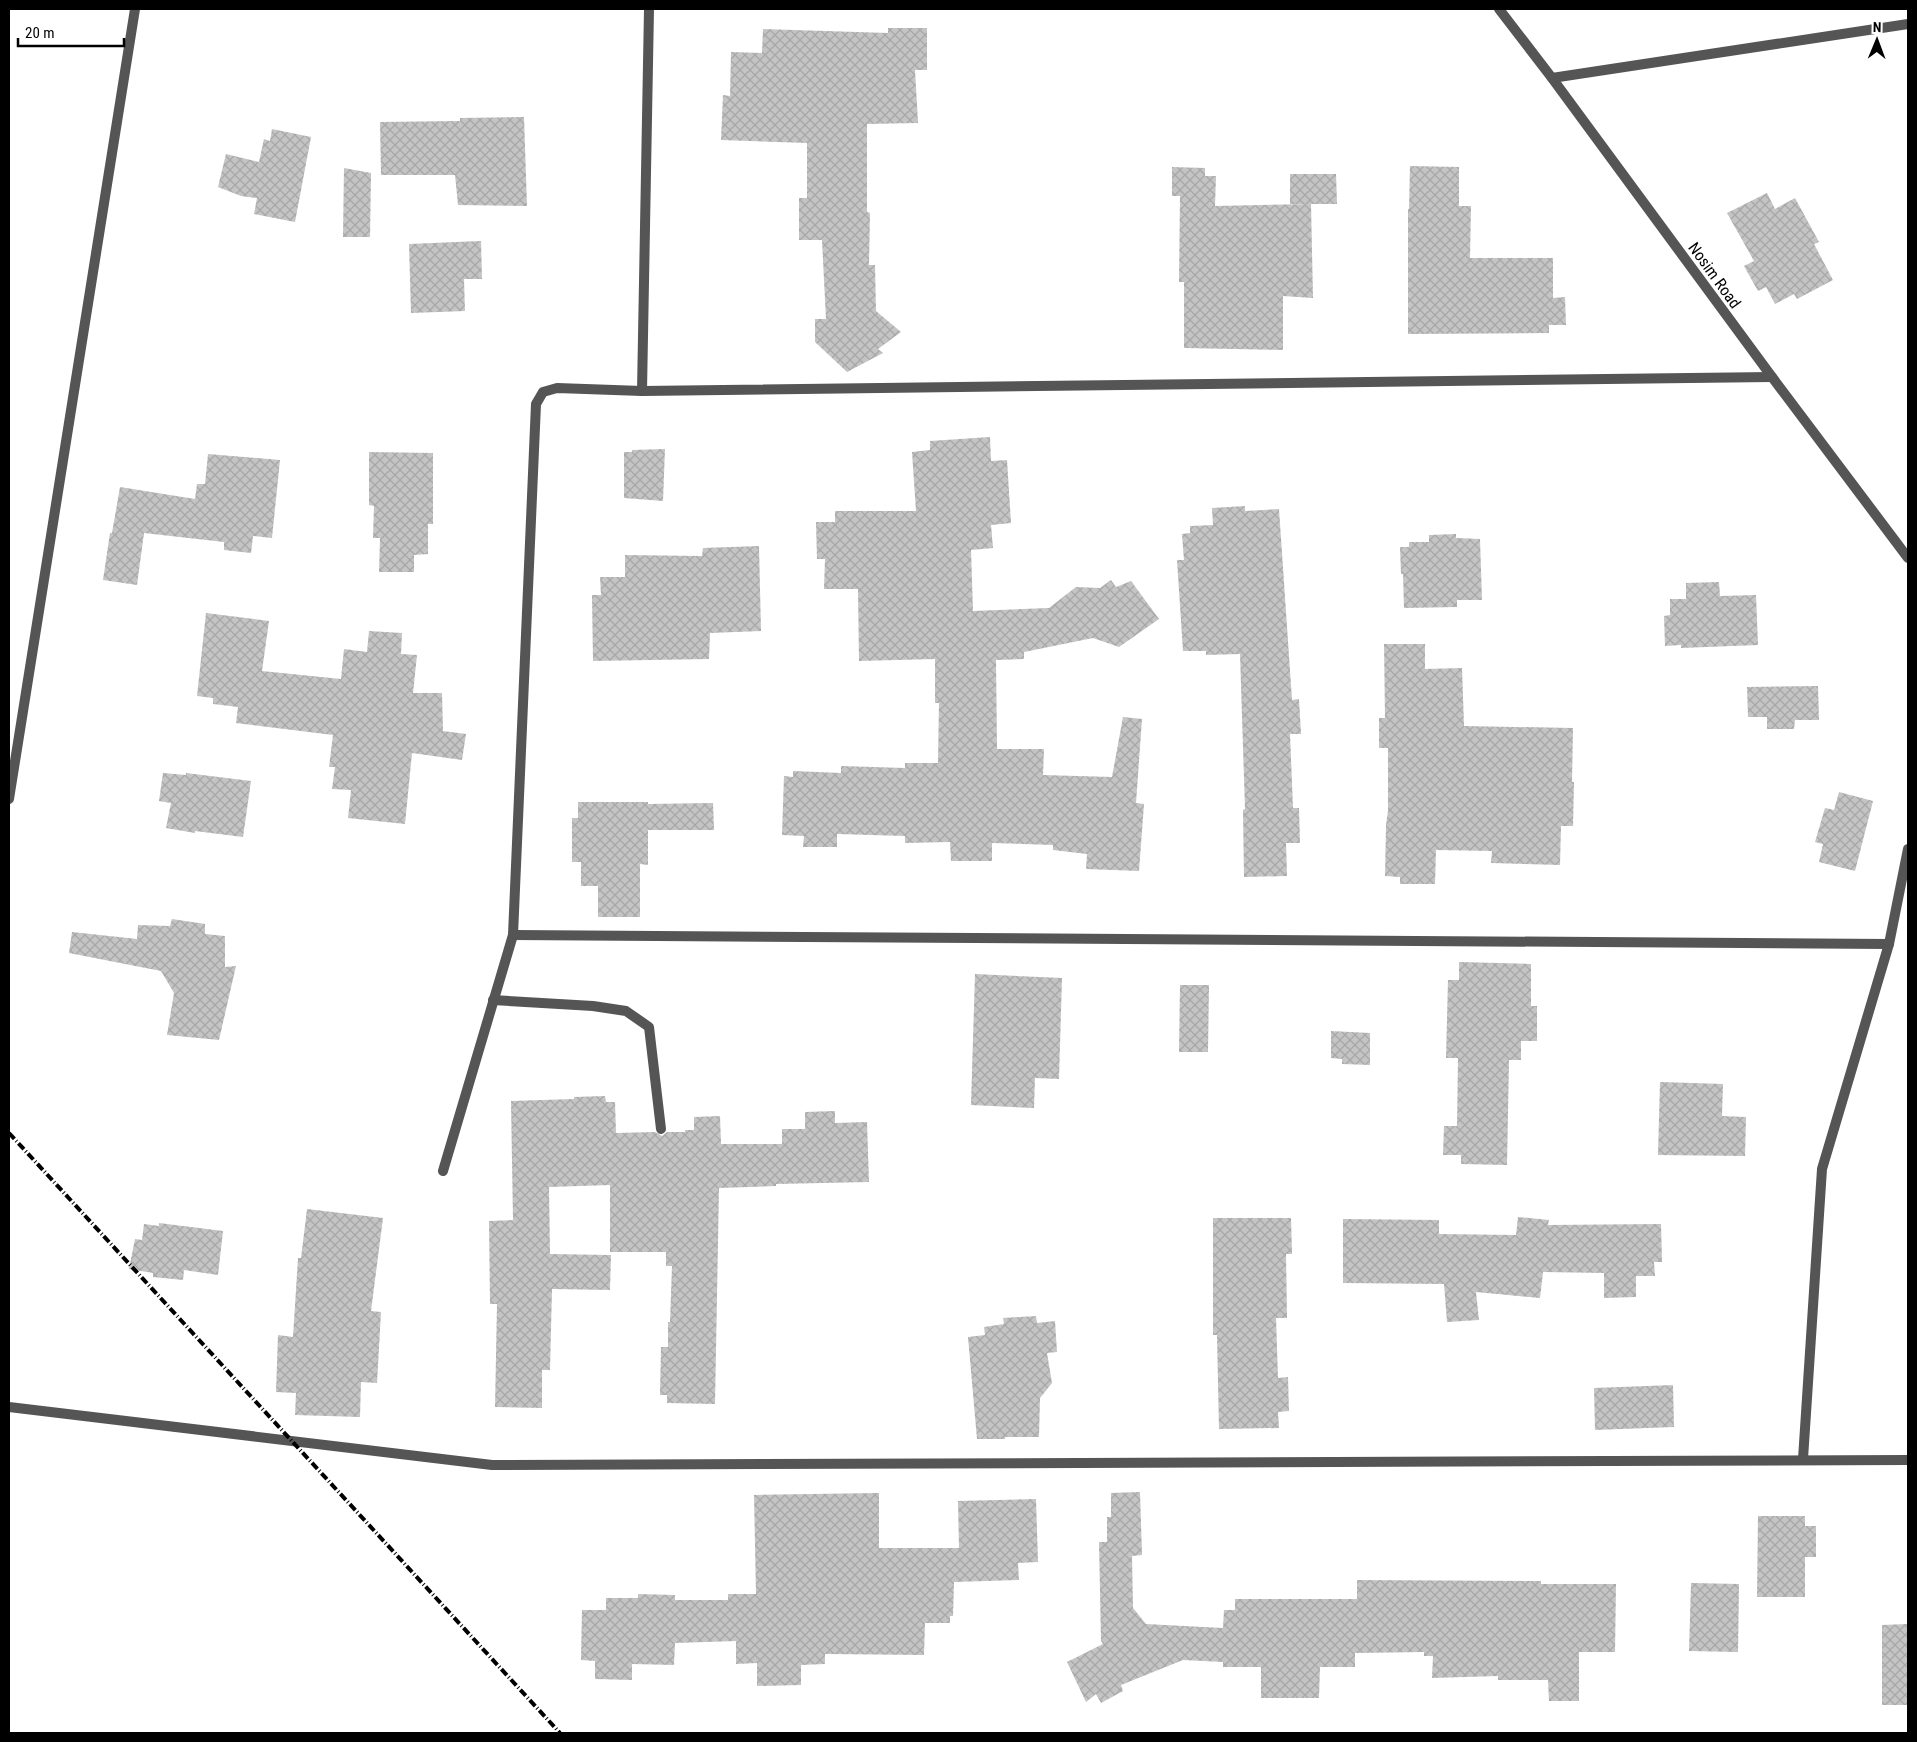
<svg xmlns="http://www.w3.org/2000/svg" width="1917" height="1742" font-family="'Roboto Condensed',sans-serif">
<style>
.building{fill:url(#building-cross-hatch)}
.lines{fill:none;stroke-linecap:round;stroke-linejoin:round}
.minor{stroke:#555;stroke-width:10}
.rail{stroke:#000;stroke-width:4;stroke-dasharray:8 2.5 1 2.5;stroke-linecap:butt}
.labels{text-anchor:middle;stroke-width:4.5;stroke-linejoin:round;paint-order:stroke}
.street-label{font-size:16px;fill:#000;stroke:#fff}
</style>
<defs>
<pattern id="building-cross-hatch" width="8" height="8" patternUnits="userSpaceOnUse" patternTransform="scale(1.25)"><rect width="8" height="8" fill="#c4c4c4"/><path d="M0 0l8 8M0 8l8-8" fill="none" stroke="#a7a7a7"/></pattern>
</defs>
<rect width="100%" height="100%" fill="#fff"/>
<g class="building">
<path d="M 888,28 L 927,28 L 927,70 L 915,70 L 918,123 L 867,124 L 867,212 L 870,213 L 869,265 L 875,265 L 876,311 L 901,332 L 878,349 L 883,353 L 847,372 L 815,342 L 815,319 L 826,319 L 822,240 L 799,240 L 799,198 L 807,198 L 807,143 L 721,140 L 723,95 L 730,96 L 731,52 L 762,53 L 763,29 L 888,33 Z"/>
<path d="M 524,117 L 527,206 L 458,205 L 455,175 L 381,175 L 380,122 L 460,121 L 460,118 Z"/>
<path d="M 272,129 L 311,137 L 295,222 L 254,214 L 257,198 L 241,196 L 218,187 L 226,154 L 259,162 L 264,139 L 270,141 Z"/>
<path d="M 1410,166 L 1459,167 L 1459,206 L 1471,206 L 1470,258 L 1553,258 L 1553,298 L 1565,297 L 1566,325 L 1549,325 L 1549,333 L 1408,334 L 1408,209 L 1409,209 Z"/>
<path d="M 1172,167 L 1205,168 L 1205,176 L 1216,176 L 1215,206 L 1311,204 L 1313,298 L 1283,296 L 1283,350 L 1184,348 L 1184,282 L 1179,282 L 1180,196 L 1172,196 Z"/>
<path d="M 344,168 L 371,173 L 370,237 L 343,237 Z"/>
<path d="M 1290,174 L 1336,174 L 1337,204 L 1290,204 Z"/>
<path d="M 1767,193 L 1775,209 L 1795,198 L 1819,242 L 1814,244 L 1833,280 L 1797,299 L 1794,294 L 1775,304 L 1766,287 L 1758,291 L 1744,266 L 1754,261 L 1727,213 Z"/>
<path d="M 481,241 L 482,279 L 464,279 L 465,311 L 411,313 L 409,244 Z"/>
<path d="M 990,437 L 991,461 L 1007,460 L 1011,523 L 991,525 L 993,548 L 971,550 L 973,611 L 1049,608 L 1076,587 L 1100,588 L 1111,580 L 1116,587 L 1131,581 L 1159,619 L 1119,647 L 1093,638 L 1024,652 L 1024,659 L 996,660 L 997,749 L 1044,749 L 1043,775 L 1112,777 L 1123,717 L 1142,719 L 1136,803 L 1144,804 L 1139,871 L 1086,869 L 1087,854 L 1053,850 L 1053,845 L 992,843 L 992,861 L 951,861 L 950,842 L 905,843 L 905,836 L 837,834 L 837,847 L 803,847 L 804,836 L 782,835 L 784,776 L 793,777 L 793,771 L 841,773 L 841,766 L 905,768 L 905,763 L 938,763 L 939,703 L 935,703 L 935,659 L 859,661 L 858,589 L 824,589 L 825,559 L 817,559 L 816,522 L 835,522 L 835,511 L 916,511 L 912,452 L 930,450 L 930,441 Z"/>
<path d="M 665,449 L 663,501 L 624,498 L 624,452 L 632,452 L 632,450 Z"/>
<path d="M 369,452 L 433,453 L 433,524 L 428,524 L 428,554 L 414,555 L 414,572 L 379,572 L 380,538 L 373,538 L 374,506 L 369,505 Z"/>
<path d="M 208,454 L 280,460 L 272,538 L 253,536 L 251,553 L 224,550 L 224,542 L 144,533 L 137,585 L 103,580 L 110,533 L 112,533 L 120,487 L 195,499 L 197,484 L 205,484 Z"/>
<path d="M 1245,506 L 1245,511 L 1279,509 L 1292,700 L 1299,699 L 1301,734 L 1290,734 L 1293,808 L 1299,808 L 1300,843 L 1286,843 L 1287,876 L 1244,877 L 1243,810 L 1245,809 L 1240,654 L 1206,655 L 1206,651 L 1183,651 L 1177,560 L 1184,560 L 1182,534 L 1190,533 L 1190,526 L 1213,525 L 1212,508 Z"/>
<path d="M 1456,534 L 1456,538 L 1480,539 L 1482,600 L 1457,600 L 1457,607 L 1404,608 L 1403,574 L 1401,574 L 1400,547 L 1409,547 L 1409,542 L 1429,542 L 1429,535 Z"/>
<path d="M 759,546 L 761,631 L 710,633 L 709,659 L 593,661 L 592,595 L 601,595 L 600,577 L 625,577 L 625,555 L 702,556 L 703,548 Z"/>
<path d="M 1719,582 L 1720,596 L 1756,595 L 1758,645 L 1681,648 L 1681,645 L 1665,646 L 1664,616 L 1670,615 L 1670,599 L 1686,599 L 1686,583 Z"/>
<path d="M 206,613 L 269,621 L 262,671 L 341,679 L 344,649 L 367,652 L 369,631 L 402,633 L 401,654 L 417,655 L 413,693 L 442,693 L 443,731 L 466,734 L 462,760 L 412,753 L 405,824 L 348,818 L 351,790 L 332,789 L 335,767 L 329,767 L 333,735 L 236,723 L 238,707 L 213,704 L 213,698 L 197,696 Z"/>
<path d="M 1384,644 L 1425,644 L 1425,669 L 1462,668 L 1464,726 L 1573,728 L 1572,782 L 1574,782 L 1573,826 L 1561,826 L 1560,865 L 1491,863 L 1492,851 L 1436,850 L 1435,884 L 1400,884 L 1400,877 L 1385,876 L 1386,825 L 1388,811 L 1388,748 L 1379,748 L 1379,718 L 1385,718 Z"/>
<path d="M 1818,686 L 1819,720 L 1795,720 L 1794,729 L 1767,729 L 1767,717 L 1748,717 L 1747,687 Z"/>
<path d="M 163,773 L 186,775 L 186,773 L 251,781 L 243,837 L 195,831 L 195,833 L 166,828 L 171,803 L 159,801 Z"/>
<path d="M 1839,792 L 1873,801 L 1855,871 L 1819,862 L 1823,844 L 1815,842 L 1825,808 L 1834,810 Z"/>
<path d="M 578,802 L 648,802 L 648,804 L 713,803 L 714,830 L 648,830 L 648,865 L 640,864 L 640,917 L 598,917 L 598,886 L 581,886 L 581,862 L 572,862 L 572,818 L 578,818 Z"/>
<path d="M 172,919 L 205,924 L 205,934 L 225,936 L 225,967 L 236,966 L 219,1040 L 167,1035 L 174,993 L 161,971 L 69,953 L 72,932 L 137,939 L 138,925 L 170,926 Z"/>
<path d="M 1459,962 L 1531,964 L 1531,1006 L 1537,1006 L 1537,1041 L 1521,1041 L 1521,1060 L 1509,1060 L 1507,1165 L 1461,1164 L 1461,1155 L 1443,1155 L 1444,1126 L 1457,1126 L 1458,1058 L 1446,1058 L 1448,980 L 1459,980 Z"/>
<path d="M 975,974 L 1062,978 L 1059,1079 L 1035,1078 L 1034,1108 L 971,1105 Z"/>
<path d="M 1180,985 L 1209,985 L 1208,1052 L 1179,1052 Z"/>
<path d="M 1331,1031 L 1370,1033 L 1370,1065 L 1342,1064 L 1342,1059 L 1331,1058 Z"/>
<path d="M 1660,1082 L 1723,1084 L 1722,1116 L 1746,1117 L 1745,1156 L 1658,1155 Z"/>
<path d="M 605,1096 L 606,1102 L 615,1102 L 616,1133 L 655,1132 L 662,1136 L 667,1132 L 685,1132 L 685,1130 L 694,1130 L 694,1117 L 720,1116 L 721,1144 L 782,1144 L 782,1129 L 805,1129 L 805,1112 L 835,1111 L 835,1123 L 867,1122 L 869,1182 L 776,1184 L 776,1186 L 719,1188 L 715,1404 L 667,1403 L 667,1395 L 660,1395 L 661,1347 L 668,1347 L 668,1322 L 670,1322 L 672,1266 L 666,1266 L 666,1252 L 610,1252 L 610,1185 L 549,1187 L 550,1254 L 611,1255 L 610,1290 L 552,1289 L 550,1370 L 542,1370 L 542,1408 L 495,1407 L 497,1304 L 490,1304 L 489,1221 L 513,1220 L 511,1101 L 574,1099 L 574,1097 Z"/>
<path d="M 307,1209 L 383,1218 L 371,1311 L 381,1312 L 377,1383 L 361,1382 L 360,1417 L 295,1415 L 296,1393 L 276,1392 L 278,1335 L 293,1337 L 298,1258 L 301,1258 Z"/>
<path d="M 1518,1217 L 1549,1220 L 1548,1225 L 1661,1224 L 1662,1262 L 1654,1262 L 1655,1276 L 1636,1276 L 1636,1297 L 1604,1298 L 1604,1273 L 1543,1272 L 1540,1298 L 1476,1292 L 1479,1320 L 1447,1322 L 1444,1284 L 1343,1283 L 1343,1219 L 1439,1220 L 1439,1234 L 1516,1235 Z"/>
<path d="M 1213,1218 L 1291,1218 L 1292,1254 L 1286,1254 L 1287,1318 L 1276,1318 L 1278,1378 L 1288,1377 L 1289,1411 L 1278,1412 L 1279,1428 L 1219,1429 L 1217,1335 L 1213,1335 Z"/>
<path d="M 159,1223 L 223,1231 L 218,1275 L 184,1270 L 183,1280 L 153,1277 L 153,1273 L 129,1269 L 135,1239 L 142,1240 L 144,1224 L 159,1226 Z"/>
<path d="M 1036,1316 L 1037,1323 L 1055,1321 L 1057,1352 L 1047,1353 L 1052,1383 L 1040,1398 L 1039,1437 L 1005,1437 L 1005,1439 L 977,1439 L 968,1337 L 985,1335 L 984,1327 L 1004,1324 L 1003,1318 Z"/>
<path d="M 1673,1385 L 1674,1427 L 1595,1430 L 1594,1388 Z"/>
<path d="M 1140,1492 L 1142,1555 L 1132,1556 L 1133,1608 L 1146,1624 L 1223,1628 L 1224,1610 L 1235,1610 L 1235,1599 L 1357,1599 L 1357,1580 L 1541,1581 L 1541,1584 L 1616,1584 L 1615,1652 L 1579,1652 L 1579,1701 L 1549,1701 L 1548,1680 L 1498,1680 L 1498,1676 L 1432,1678 L 1433,1656 L 1424,1656 L 1424,1652 L 1355,1653 L 1355,1667 L 1320,1667 L 1319,1698 L 1261,1698 L 1261,1667 L 1223,1667 L 1223,1662 L 1183,1660 L 1121,1685 L 1123,1691 L 1101,1703 L 1096,1694 L 1086,1702 L 1067,1662 L 1103,1644 L 1101,1641 L 1099,1542 L 1107,1542 L 1107,1517 L 1111,1517 L 1111,1493 Z"/>
<path d="M 879,1493 L 879,1548 L 959,1548 L 958,1501 L 1036,1499 L 1038,1562 L 1018,1563 L 1019,1580 L 954,1582 L 953,1616 L 950,1616 L 950,1623 L 925,1623 L 924,1655 L 825,1654 L 825,1664 L 801,1665 L 801,1685 L 757,1686 L 757,1663 L 736,1664 L 736,1641 L 675,1643 L 674,1665 L 632,1664 L 632,1680 L 595,1679 L 595,1661 L 581,1660 L 582,1610 L 606,1610 L 606,1598 L 638,1598 L 638,1594 L 675,1595 L 675,1600 L 728,1600 L 728,1594 L 756,1594 L 754,1495 Z"/>
<path d="M 1758,1516 L 1805,1516 L 1805,1526 L 1816,1526 L 1816,1557 L 1805,1557 L 1805,1597 L 1757,1597 Z"/>
<path d="M 1691,1583 L 1739,1584 L 1738,1652 L 1689,1651 Z"/>
<path d="M 1908,1624 L 1908,1705 L 1882,1705 L 1882,1625 Z"/>
</g>
<g class="lines">
<g class="minor">
<path d="M 1499,9 L 1552,78 L 1772,377 L 1908,558"/>
<path d="M 1552,78 L 1908,24"/>
<path d="M 642,391 L 649,9"/>
<path d="M 9,799 L 135,9"/>
<path d="M 513,935 L 1889,944"/>
<path d="M 493,1000 L 593,1006 L 626,1011 L 649,1027 L 661,1129"/>
<path d="M 443,1171 L 513,935 L 536,404 L 543,392 L 557,388 L 642,391 L 1772,377"/>
<path d="M 9,1407 L 492,1465 L 1908,1460"/>
<path d="M 1803,1459 L 1822,1169 L 1889,944 L 1908,849"/>
</g>
<path class="rail" d="M 9,1133 L 560,1733"/>
</g>
<g class="labels">
<g class="street-label">
<text transform="translate(1715 275) rotate(54)" y="6">Nosim Road</text>
</g>
</g>
<rect width="1917" height="1742" fill="none" stroke="#000000" stroke-width="20"/>
<g transform="translate(1877 40) rotate(1)" stroke="#ffffff" stroke-width="4" paint-order="stroke">
<path d="M0-4L9 19L0 12L-9 19Z" fill="#000000"/>
<text y="-8" font-size="14" font-weight="bold" text-anchor="middle" fill="#000000">N</text>
</g>
<path d="M18 38v8h106v-8" fill="none" stroke="#000000" stroke-width="2.5"/>
<text x="25" y="38" font-size="15" fill="#000000" stroke="#ffffff" stroke-width="4" paint-order="stroke">20 m</text>
</svg>
